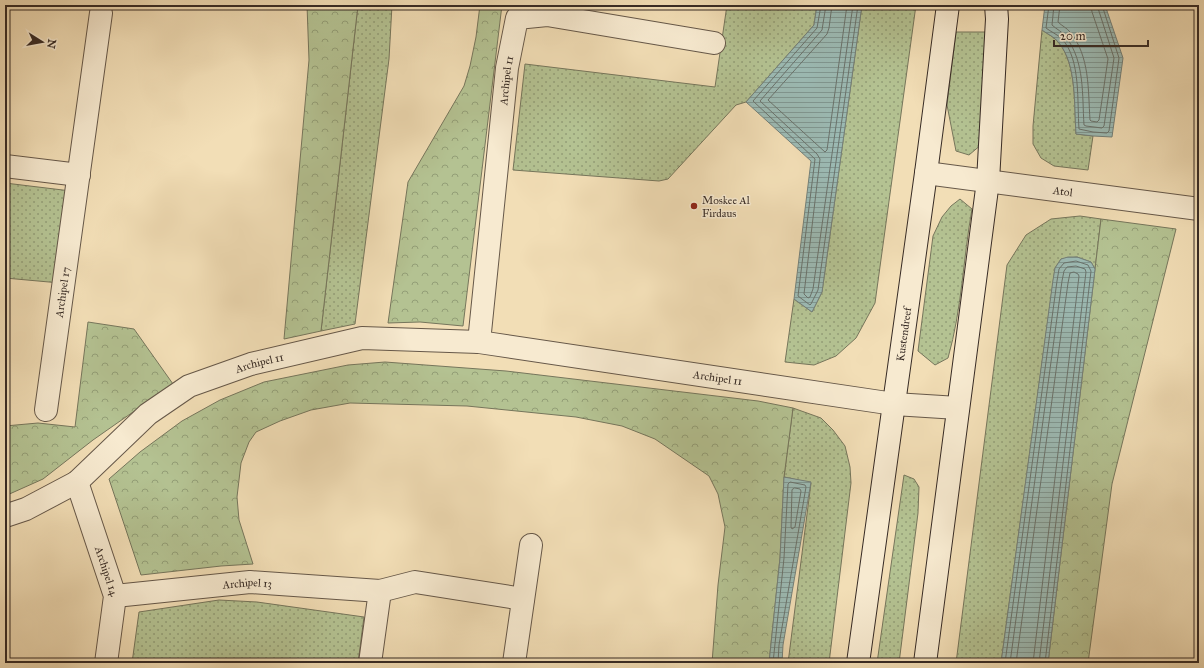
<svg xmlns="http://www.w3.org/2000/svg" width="1204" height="668" font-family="'IM FELL Great Primer',serif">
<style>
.grass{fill:url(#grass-dots);stroke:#76765c}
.forest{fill:url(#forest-crowns);stroke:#76765c}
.water{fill:url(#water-rules);stroke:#74817b}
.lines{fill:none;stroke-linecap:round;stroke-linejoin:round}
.shore{stroke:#6a736d;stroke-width:1}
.minor-casing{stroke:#665849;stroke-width:24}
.tertiary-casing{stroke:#665849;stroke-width:24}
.secondary-casing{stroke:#372b25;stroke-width:24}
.minor{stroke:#f7ead0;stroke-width:22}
.tertiary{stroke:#f7ead0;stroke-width:22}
.secondary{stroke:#f7ead0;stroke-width:22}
.poi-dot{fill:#8f2418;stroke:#f7ead0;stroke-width:1.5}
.labels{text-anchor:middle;stroke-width:3;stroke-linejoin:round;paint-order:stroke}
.street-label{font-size:11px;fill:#372b25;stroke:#f7ead0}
.poi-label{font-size:11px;fill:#372b25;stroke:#f7ead0;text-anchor:start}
</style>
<defs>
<pattern id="grass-dots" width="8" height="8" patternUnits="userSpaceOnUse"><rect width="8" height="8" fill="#b4c292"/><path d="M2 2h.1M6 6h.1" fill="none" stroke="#939e77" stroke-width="1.8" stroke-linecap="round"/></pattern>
<pattern id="forest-crowns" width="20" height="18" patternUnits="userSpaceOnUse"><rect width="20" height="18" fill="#b4c292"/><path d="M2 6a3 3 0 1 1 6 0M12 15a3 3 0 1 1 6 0" fill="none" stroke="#939e77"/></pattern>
<pattern id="water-rules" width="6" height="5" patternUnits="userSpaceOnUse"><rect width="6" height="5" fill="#9cbbb5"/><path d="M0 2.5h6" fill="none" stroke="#809893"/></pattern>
</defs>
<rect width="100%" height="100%" fill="#f2deb6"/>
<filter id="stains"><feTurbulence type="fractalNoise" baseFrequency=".005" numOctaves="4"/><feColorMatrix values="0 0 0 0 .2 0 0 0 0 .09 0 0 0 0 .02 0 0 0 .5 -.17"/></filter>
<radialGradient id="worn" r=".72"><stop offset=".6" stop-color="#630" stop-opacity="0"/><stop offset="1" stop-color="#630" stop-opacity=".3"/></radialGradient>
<g class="grass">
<path d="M 358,5 L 392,5 L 389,59 L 355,324 L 321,331 Z"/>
<path d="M 727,5 L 817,5 L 814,25 L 746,102 L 736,105 L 668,179 L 659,181 L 513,170 L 525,64 L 715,87 Z"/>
<path d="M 862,5 L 916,5 L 875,303 L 856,338 L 836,356 L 814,365 L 785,362 L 794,299 L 812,312 L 822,292 Z"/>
<path d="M 1042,30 C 1047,34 1055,37 1059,43 C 1077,65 1074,106 1076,134 L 1093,136 L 1088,170 L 1054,166 L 1041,158 L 1033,144 L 1033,126 Z"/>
<path d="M 956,32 L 986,32 L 982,144 L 969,155 L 956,151 L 947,105 Z"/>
<path d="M 5,183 L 71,191 L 60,283 L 5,278 Z"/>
<path d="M 960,199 L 972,209 C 963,259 962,309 948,358 L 935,365 L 918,351 L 933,236 L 942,217 L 951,206 Z"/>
<path d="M 1080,216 L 1101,219 L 1095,269 L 1091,262 L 1077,257 L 1061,259 L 1055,268 L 1001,663 L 956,663 L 1007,265 L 1026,235 L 1051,219 Z"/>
<path d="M 793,408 L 821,418 L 833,430 L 845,446 L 850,467 L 851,483 L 829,663 L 788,663 L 811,483 L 784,477 Z"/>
<path d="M 904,475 L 914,479 L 919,487 L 918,513 L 899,663 L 877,663 Z"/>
<path d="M 219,600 L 257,602 L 364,617 L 358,663 L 132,663 L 139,612 Z"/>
</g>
<g class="forest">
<path d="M 307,5 L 358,5 L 321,331 L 284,339 L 309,60 Z"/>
<path d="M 480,5 L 502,5 L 463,326 L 420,322 L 388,323 L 408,182 L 464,86 L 470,66 L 476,37 Z"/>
<path d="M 1101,219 L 1176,229 L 1112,484 L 1088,663 L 1048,663 Z"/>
<path d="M 88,322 L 134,329 L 173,384 L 93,440 L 43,479 L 5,496 L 5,426 L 38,423 L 75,427 Z"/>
<path d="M 385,362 L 506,371 L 758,401 L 793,408 L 784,477 L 780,558 L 769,663 L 712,663 L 718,585 L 725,527 L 718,494 L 709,476 L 655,439 L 622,426 L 576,417 L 467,406 L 350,403 L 311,410 L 280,421 L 256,432 L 249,442 L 241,463 L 237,497 L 239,520 L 253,564 L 221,566 L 141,575 L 109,479 L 140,452 L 182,421 L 220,400 L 264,382 L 348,365 Z"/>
</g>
<g class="water">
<path d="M 817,5 L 862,5 L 822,292 L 812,312 L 794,299 L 811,161 L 746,102 L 814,25 Z"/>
<path d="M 1045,5 L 1105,5 L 1123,58 L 1112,137 L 1093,136 L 1076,134 C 1074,106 1077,65 1059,43 C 1055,37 1047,34 1042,30 Z"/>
<path d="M 1068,257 L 1077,257 L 1091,262 L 1095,269 L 1048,663 L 1001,663 L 1053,280 L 1055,268 L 1061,259 Z"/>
<path d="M 784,477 L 811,482 L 783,645 L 782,663 L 769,663 L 780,558 Z"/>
</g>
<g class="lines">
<g class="shore">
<path d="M 821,5 L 817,28 L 753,101 L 815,159 L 798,296 L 810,305 L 811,304 L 818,290 L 858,5"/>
<path d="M 826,5 L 822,30 L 760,101 L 817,154 L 820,159 L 804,294 L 808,298 L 810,297 L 813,289 L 853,5"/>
<path d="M 832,5 L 829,28 L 827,34 L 768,100 L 825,152 L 827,150 L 847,5"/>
<path d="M 1049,5 L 1046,28 C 1051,32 1057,34 1062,39 C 1081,59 1077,103 1079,129 L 1093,132 L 1107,133 L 1109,131 L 1119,58 L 1102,5"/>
<path d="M 1054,5 L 1052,25 C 1056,29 1063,32 1066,37 C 1085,62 1082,95 1084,125 L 1086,126 L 1102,128 L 1104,126 L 1114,58 L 1097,5"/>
<path d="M 1060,5 L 1058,22 C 1062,26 1067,28 1070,32 C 1090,56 1088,90 1090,120 L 1091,121 L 1097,122 L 1099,120 L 1108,59 L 1092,12 L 1091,5"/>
<path d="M 795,488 L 800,489 L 801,491 L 795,527 L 792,529 L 791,527 L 792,490 Z"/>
<path d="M 773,663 L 784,558 L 788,484 L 790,482 L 805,485 L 806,487 L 779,645 L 778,663"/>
<path d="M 1005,663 L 1057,281 L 1059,269 L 1064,263 L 1076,261 L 1088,265 L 1091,271 L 1045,663"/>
<path d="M 1010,663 L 1062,281 L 1064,271 L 1067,267 L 1076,266 L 1085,269 L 1086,272 L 1039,663"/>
<path d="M 1016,663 L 1068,283 L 1070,273 L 1074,272 L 1078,274 L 1079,276 L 1033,663"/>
</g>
<defs>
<g id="minor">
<path d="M 5,166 L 79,175"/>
<path id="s1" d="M 479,342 L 507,68 L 517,18 L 547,15 L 714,43"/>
<path id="s2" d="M 46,410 L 101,13"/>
<path id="s3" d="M 77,482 L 115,596 L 106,663"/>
<path id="s4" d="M 5,516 L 26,509 L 77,482 L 148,414 L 189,386 L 251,364 L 362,338 L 479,342 L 894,404 L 958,408"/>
<path id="s5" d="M 115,596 L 250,582 L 380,591 L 415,582 L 523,599"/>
<path d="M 370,663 L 380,591"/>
<path d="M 514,663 L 531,545"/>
</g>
<g id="tertiary">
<path id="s6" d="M 926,173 L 1199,209"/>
</g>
<g id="secondary">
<path id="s7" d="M 858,663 L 926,173 L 948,5"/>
<path d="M 925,663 L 988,181 L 997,19 L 996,5"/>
</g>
</defs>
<use href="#minor" class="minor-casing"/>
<use href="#tertiary" class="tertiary-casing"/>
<use href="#secondary" class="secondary-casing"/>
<use href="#minor" class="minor"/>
<use href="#tertiary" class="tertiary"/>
<use href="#secondary" class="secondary"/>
</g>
<circle class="poi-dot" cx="694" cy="206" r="4"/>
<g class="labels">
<g class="street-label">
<text dy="4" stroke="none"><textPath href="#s1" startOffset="263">Archipel 11</textPath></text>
<text dy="4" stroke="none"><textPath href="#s6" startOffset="138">Atol</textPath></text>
<text dy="4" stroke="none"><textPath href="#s2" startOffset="119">Archipel 17</textPath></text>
<text dy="4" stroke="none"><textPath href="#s7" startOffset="332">Kustendreef</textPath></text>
<text dy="4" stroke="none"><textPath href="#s4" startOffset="302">Archipel 11</textPath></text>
<text dy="4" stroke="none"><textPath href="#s4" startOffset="766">Archipel 11</textPath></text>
<text dy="4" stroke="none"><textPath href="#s3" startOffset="94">Archipel 14</textPath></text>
<text dy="4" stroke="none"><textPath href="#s5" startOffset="133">Archipel 13</textPath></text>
</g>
<g class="poi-label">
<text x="702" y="204">Moskee Al<tspan x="702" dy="13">Firdaus</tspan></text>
</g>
</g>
<rect width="1204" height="668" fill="none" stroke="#f2deb6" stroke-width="20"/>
<rect x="6" y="6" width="1192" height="656" fill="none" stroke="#372b25" stroke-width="2"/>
<rect x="10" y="10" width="1184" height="648" fill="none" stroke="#372b25"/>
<g transform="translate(42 42) rotate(101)" stroke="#f7ead0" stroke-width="3" paint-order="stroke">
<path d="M0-3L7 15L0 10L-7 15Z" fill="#372b25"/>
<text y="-6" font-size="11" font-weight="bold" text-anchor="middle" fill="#372b25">N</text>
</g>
<path d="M1054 40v6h94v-6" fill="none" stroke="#372b25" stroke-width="2"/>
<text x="1060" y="40" font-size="12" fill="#372b25" stroke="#f7ead0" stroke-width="3" paint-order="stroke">20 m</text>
<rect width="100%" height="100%" filter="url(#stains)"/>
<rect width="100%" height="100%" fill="url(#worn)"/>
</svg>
